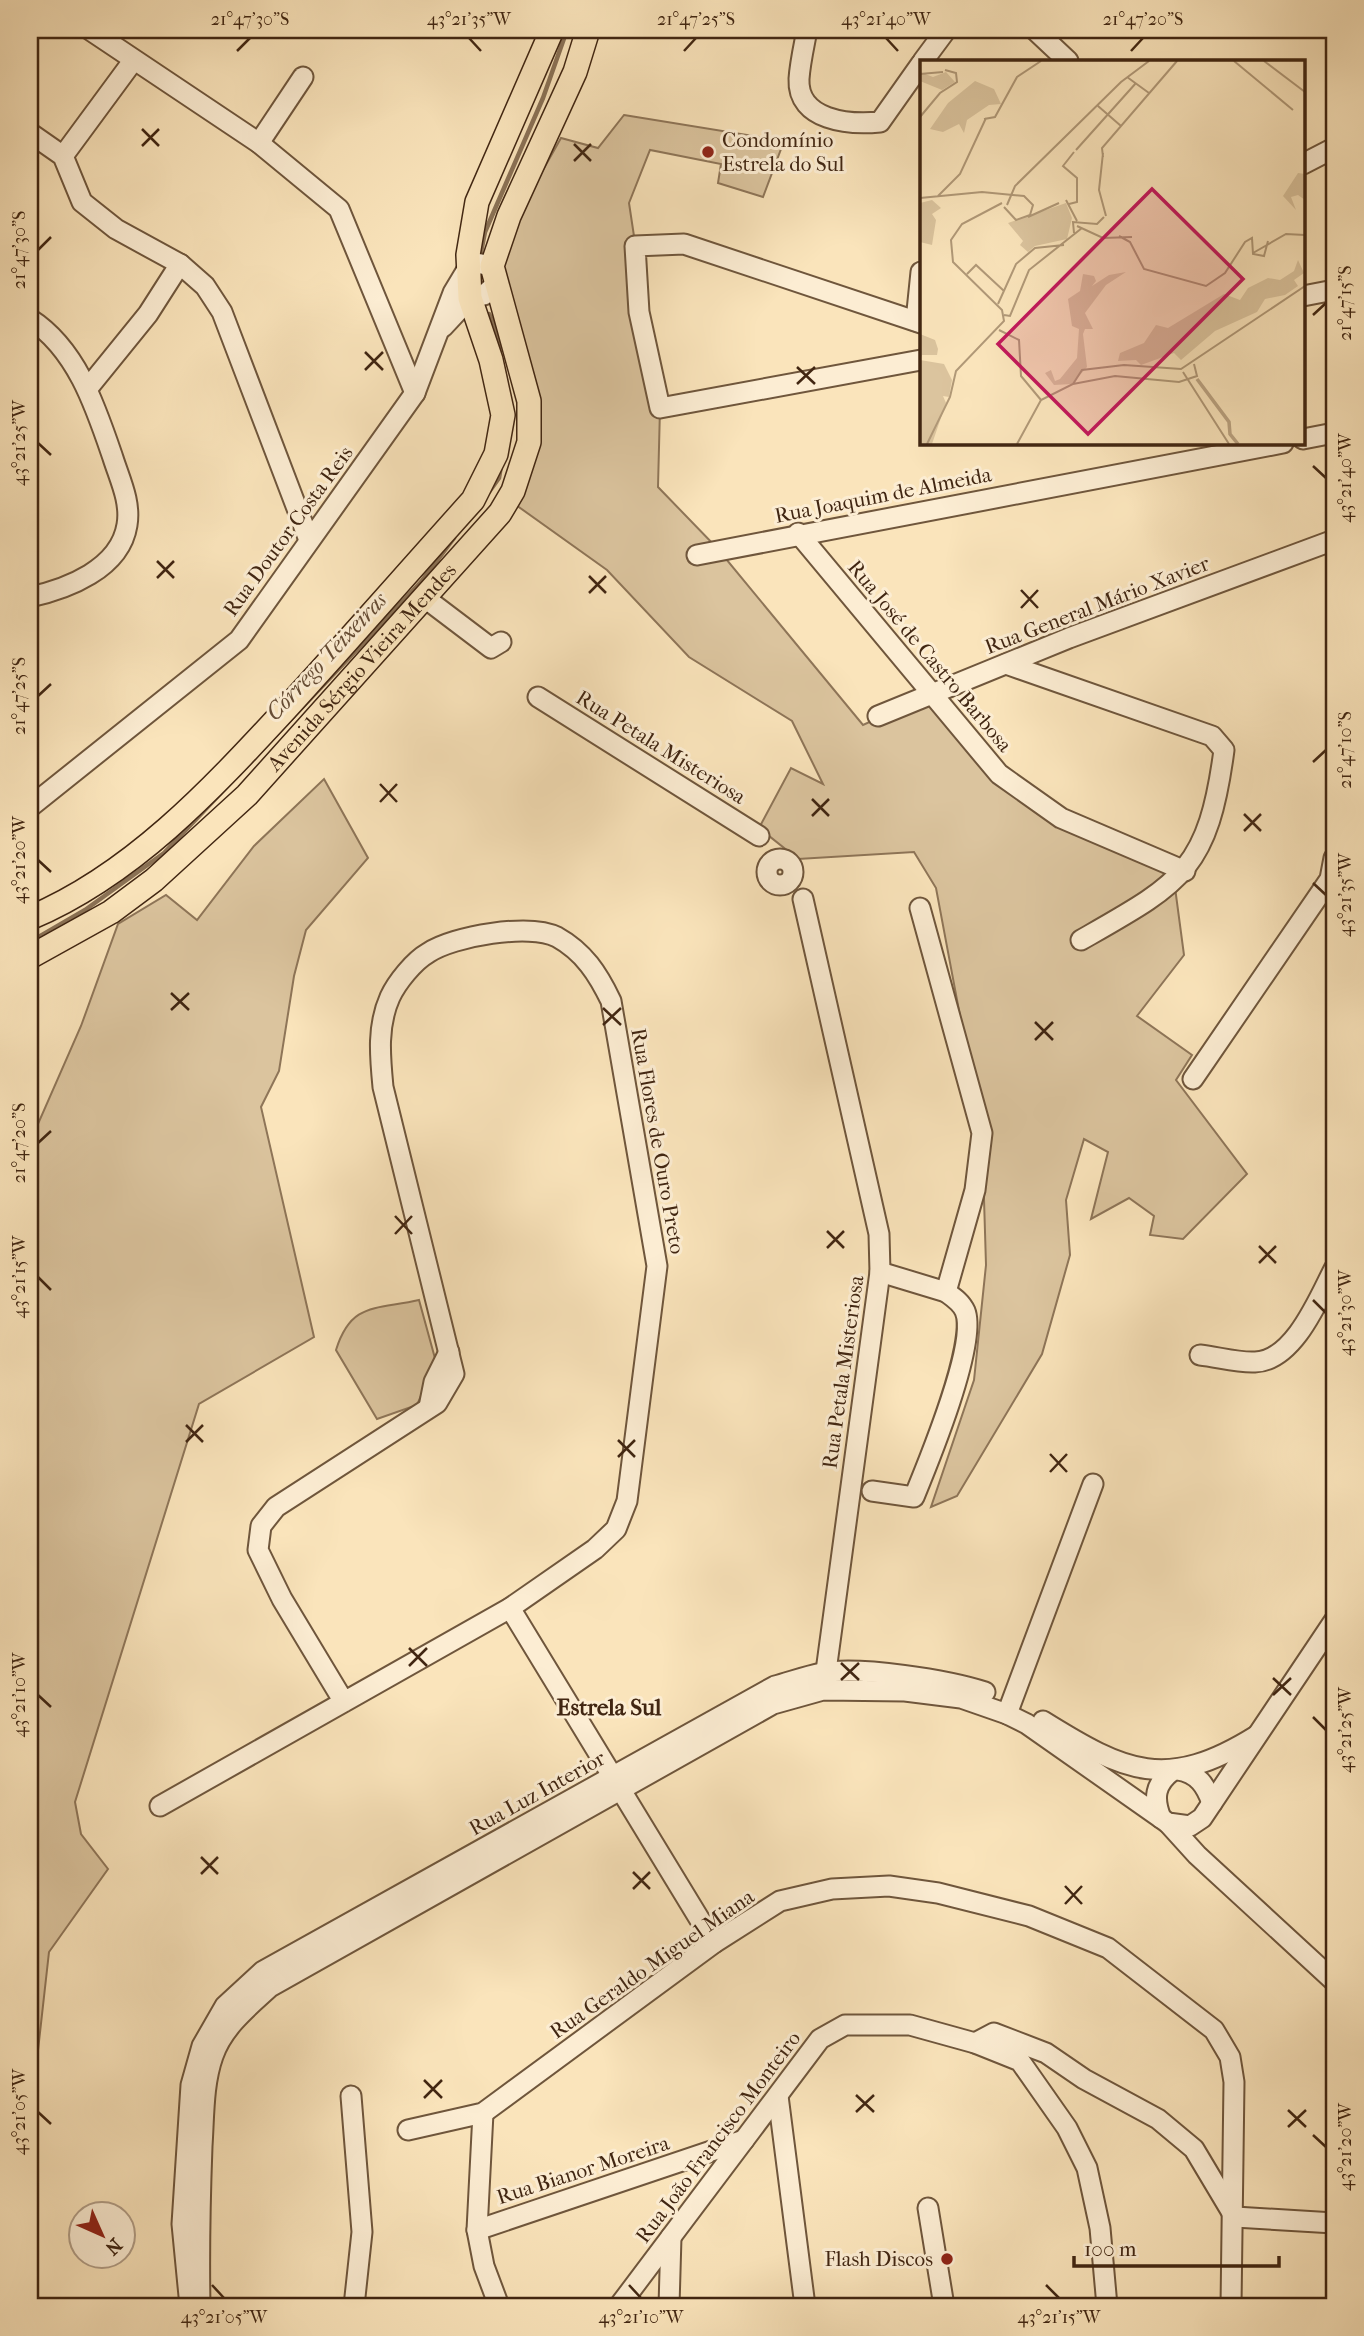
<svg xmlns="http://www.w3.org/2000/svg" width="1364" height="2336" font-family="'IM FELL French Canon',serif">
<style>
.green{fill:#dbc49e;stroke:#8e7558;stroke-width:2}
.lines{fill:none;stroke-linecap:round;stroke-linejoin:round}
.stream{stroke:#8a7155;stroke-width:4.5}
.minor-casing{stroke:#6f563c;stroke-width:23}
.major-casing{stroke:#412612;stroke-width:26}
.minor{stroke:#fcedd3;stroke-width:19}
.major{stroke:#fae4bb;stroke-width:23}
.ticks{fill:none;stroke:#412612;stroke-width:2.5}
.poi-dot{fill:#8f2418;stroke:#fcedd3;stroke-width:2.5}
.labels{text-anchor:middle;stroke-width:6;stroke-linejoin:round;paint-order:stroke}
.poi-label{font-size:21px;fill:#412612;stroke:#fcedd3;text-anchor:start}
.street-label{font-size:21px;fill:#412612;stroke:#fcedd3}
.water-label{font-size:23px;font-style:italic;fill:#664c34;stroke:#fcedd3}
.neighbourhood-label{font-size:23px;font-weight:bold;fill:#412612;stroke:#fcedd3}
.inset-river{fill:none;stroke:#bba382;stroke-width:3.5}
.inset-road{fill:none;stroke:#b09877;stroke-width:2}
.view{fill:#c2185b;fill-opacity:0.15;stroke:#c2185b;stroke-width:3.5}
.inset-edge{fill:none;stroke:#412612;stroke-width:3.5}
.neatline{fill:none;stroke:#412612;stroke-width:2.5}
.ticks-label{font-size:18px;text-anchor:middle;fill:#412612}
</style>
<rect width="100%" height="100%" fill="#fae4bb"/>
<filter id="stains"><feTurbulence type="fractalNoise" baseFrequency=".00286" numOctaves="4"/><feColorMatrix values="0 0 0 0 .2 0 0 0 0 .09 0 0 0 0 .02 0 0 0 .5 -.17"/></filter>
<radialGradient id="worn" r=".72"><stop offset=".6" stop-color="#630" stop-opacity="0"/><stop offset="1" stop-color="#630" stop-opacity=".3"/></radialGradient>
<g class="green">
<path d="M 624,115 L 784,141 L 763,197 L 718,183 L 721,164 L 650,150 L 629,203 L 660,408 L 658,487 L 717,548 L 863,725 L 933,693 L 967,738 L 1061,818 L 1172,865 L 1184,955 L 1137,1016 L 1192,1055 L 1176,1080 L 1247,1174 L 1183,1239 L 1150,1235 L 1154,1216 L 1129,1198 L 1091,1219 L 1108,1152 L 1084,1139 L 1066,1200 L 1070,1255 L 1042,1354 L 957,1496 L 931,1507 L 974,1380 L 986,1265 L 982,1133 L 936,888 L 914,852 L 798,859 L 759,828 L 791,768 L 823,784 L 792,721 L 689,657 L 607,570 L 509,500 L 534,411 L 498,250 L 561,138 L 598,148 Z"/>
<path d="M 324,779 L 368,858 L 306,930 L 294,976 L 279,1071 L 261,1107 L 314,1337 L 199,1404 L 75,1802 L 81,1834 L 108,1869 L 49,1952 L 34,2086 L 30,2087 L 30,1132 L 38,1124 L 81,1026 L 118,924 L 166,895 L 197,920 L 254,846 Z"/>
<path d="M 419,1300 L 436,1362 L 417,1405 L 377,1419 L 336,1350 C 351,1302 375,1310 419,1300 Z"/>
</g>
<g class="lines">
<g class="stream">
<path d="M 481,252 L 485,232 L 543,98 L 567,30"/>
<path d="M 489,314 L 496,328 L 500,353"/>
<path d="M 489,492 L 499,478 L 501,466"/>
<path d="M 30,942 L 85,910 L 164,853 L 421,582 L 454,538"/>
</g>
<defs>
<g id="minor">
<path d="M 90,30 L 259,143 L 339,209 L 415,393"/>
<path d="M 807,30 C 804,46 800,63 799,79 C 797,121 850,125 880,122 L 921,64"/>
<path d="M 1035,30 L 1068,61"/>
<path d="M 923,61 L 946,30"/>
<path d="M 30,133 L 63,156 L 82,202 L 116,229 L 180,264 L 205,286 L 222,312 L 309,540"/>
<path d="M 259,143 L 303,77"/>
<path d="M 63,156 L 133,61"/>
<path d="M 1303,164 L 1334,148"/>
<path d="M 1303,296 L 1334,290"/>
<path d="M 30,319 C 77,349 96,408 113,458 C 120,480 131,502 127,525 C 120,569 67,589 30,597"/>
<path d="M 916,321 L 921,272"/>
<path d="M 921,323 L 684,244 L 635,246 L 639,312 L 660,408 L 921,360"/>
<path d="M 443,327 L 470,298 L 484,295 L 495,285"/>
<path d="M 88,388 L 148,314 L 180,264"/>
<path d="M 1303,439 L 1334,433"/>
<path d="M 798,533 L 999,774 L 1061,818 L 1185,871"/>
<path d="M 697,555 L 1283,443"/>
<path d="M 425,598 L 491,648 L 501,642"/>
<path d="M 1006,664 L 1212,736 L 1224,750 C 1208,871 1181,883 1081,940"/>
<path d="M 538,697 L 759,836"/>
<path d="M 878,716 L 1069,638 L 1334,540"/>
<path d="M 30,807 L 239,640 L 415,393 L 453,293 L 468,268 L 476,263 L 492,266"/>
<circle cx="780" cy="872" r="13"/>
<path d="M 803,899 L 879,1234 L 880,1272 L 824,1686"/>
<path d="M 1193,1079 L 1330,879 L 1334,858"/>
<path d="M 880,1272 L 946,1292 L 975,1190 L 982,1133 L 920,908"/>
<path d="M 1200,1355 C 1218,1357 1238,1363 1255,1362 C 1294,1361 1319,1298 1334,1269"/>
<path d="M 429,1407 L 434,1382 L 449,1352"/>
<path d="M 872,1491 L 914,1497 C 928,1463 978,1342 965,1311 C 961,1302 953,1297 946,1292"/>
<path d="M 510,1608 L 714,1943"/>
<path d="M 1007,1714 L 1093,1484"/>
<path d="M 1043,1721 C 1125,1772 1166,1792 1256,1736"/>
<path d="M 1178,1770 C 1198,1773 1206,1786 1212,1803"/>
<path d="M 160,1806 L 510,1608 L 595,1549 L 616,1529 L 627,1501 L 657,1266 L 611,1001 C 598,974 584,952 557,937 C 530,923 453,936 428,953 C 414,961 397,982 390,997 C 377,1026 380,1056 383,1087 L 454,1374 L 437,1403 L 276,1507 L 261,1526 L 258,1550 L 282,1599 L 344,1702"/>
<path d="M 1161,1818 C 1153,1798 1155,1784 1172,1771"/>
<path d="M 1168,1823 L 1197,1855 L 1334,1981"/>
<path d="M 975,2043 L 994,2033 L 1046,2053 L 1084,2079 L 1158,2119 L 1194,2149 L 1234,2216"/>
<path d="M 351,2096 L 362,2232 L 354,2306"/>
<path d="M 778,2096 L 805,2306"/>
<path d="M 483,2113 L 477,2230 L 484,2266 L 499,2306"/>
<path d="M 408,2130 L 483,2113 L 714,1943 L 780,1901 L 832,1889 L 889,1886 L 938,1893 L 1029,1916 L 1108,1948 L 1214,2030 L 1230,2057 L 1234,2082 L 1231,2306"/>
<path d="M 928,2208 L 944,2306"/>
<path d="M 1235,2217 L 1334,2223"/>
<path d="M 477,2230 L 744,2140"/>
<path d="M 189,2296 L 182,2224 L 191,2085 L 202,2046 L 225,2006 L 263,1971 L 775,1686 C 790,1682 806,1676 822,1673 C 860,1666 948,1680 985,1692"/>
<path d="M 200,2306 C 199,2253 200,2200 202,2146 C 204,2117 203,2084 213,2056 C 223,2027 248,2007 270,1987 L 773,1704 L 823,1690 L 905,1691 L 961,1698 L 1007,1714 L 1027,1724 L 1168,1823 L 1190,1826 L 1202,1818 L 1334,1621"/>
<path d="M 619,2306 L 820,2039 L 845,2025 L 910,2025 L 975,2043 L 1020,2061 L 1067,2128 L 1087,2168 L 1100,2228 L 1107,2306"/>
<path d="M 669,2306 L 671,2237"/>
</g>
<g id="major">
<path d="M 30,918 C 132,875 210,791 284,711 C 348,641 410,570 473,500 L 496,454 L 503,415 L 491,360 L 470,298 L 468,255 L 477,202 L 552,30"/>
<path id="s1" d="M 30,957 L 111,912 L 154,880 L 247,795 L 500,513 L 513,491 L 529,442 L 529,401 L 492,266 L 509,216 L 575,72 L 588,30"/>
</g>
</defs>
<use href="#minor" class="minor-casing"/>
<use href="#major" class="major-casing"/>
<use href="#minor" class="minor"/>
<use href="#major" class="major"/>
</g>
<path class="ticks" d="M 469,38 L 481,51M 886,38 L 898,51M 237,51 L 250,38M 684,51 L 696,38M 1131,51 L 1143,38M 142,129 L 159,146M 574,144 L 591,161M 142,146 L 159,129M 574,161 L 591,144M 38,250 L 51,237M 1313,315 L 1326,303M 365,352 L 383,370M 797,367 L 815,384M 365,370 L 383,352M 797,384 L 815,367M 38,443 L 51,455M 1313,466 L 1326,478M 157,561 L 174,578M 589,576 L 606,593M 157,578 L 174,561M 1021,590 L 1038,608M 589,593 L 606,576M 1021,608 L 1038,590M 38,696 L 51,684M 1313,762 L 1326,750M 380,784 L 397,802M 812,799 L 829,816M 380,802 L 397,784M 1244,814 L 1261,831M 812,816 L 829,799M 1244,831 L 1261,814M 38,860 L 51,872M 1313,883 L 1326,895M 171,993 L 189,1010M 603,1008 L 621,1025M 171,1010 L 189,993M 1035,1022 L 1053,1040M 603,1025 L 621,1008M 1035,1040 L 1053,1022M 38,1143 L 51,1131M 395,1216 L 412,1234M 827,1231 L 844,1248M 395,1234 L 412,1216M 1259,1246 L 1276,1263M 827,1248 L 844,1231M 1259,1263 L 1276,1246M 38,1277 L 51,1290M 1313,1300 L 1326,1313M 186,1425 L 203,1442M 618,1440 L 635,1457M 186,1442 L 203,1425M 1050,1454 L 1067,1472M 618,1457 L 635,1440M 1050,1472 L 1067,1454M 409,1648 L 427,1666M 841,1663 L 859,1680M 409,1666 L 427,1648M 1273,1678 L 1291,1695M 841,1680 L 859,1663M 38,1695 L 51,1707M 1273,1695 L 1291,1678M 1313,1717 L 1326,1730M 201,1857 L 218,1874M 633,1872 L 650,1889M 201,1874 L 218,1857M 1065,1886 L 1082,1904M 633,1889 L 650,1872M 1065,1904 L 1082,1886M 424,2080 L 442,2098M 856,2095 L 874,2112M 424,2098 L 442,2080M 1288,2110 L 1306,2127M 38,2112 L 51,2124M 856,2112 L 874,2095M 1288,2127 L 1306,2110M 1313,2135 L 1326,2147M 212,2285 L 224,2298M 629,2285 L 641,2298M 1046,2285 L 1059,2298"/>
<g class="poi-dot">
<circle cx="708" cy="152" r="7"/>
<circle cx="947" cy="2259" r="7"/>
</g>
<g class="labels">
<g class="poi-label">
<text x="722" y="147">Condomínio<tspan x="722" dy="24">Estrela do Sul</tspan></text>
<text x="933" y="2266" text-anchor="end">Flash Discos</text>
</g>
<g class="street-label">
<text transform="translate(883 495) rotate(-11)" y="7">Rua Joaquim de Almeida</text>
<text transform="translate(288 531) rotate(-54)" y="7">Rua Doutor Costa Reis</text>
<text transform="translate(1097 605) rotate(-21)" y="7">Rua General Mário Xavier</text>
<text transform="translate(930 656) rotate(50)" y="7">Rua José de Castro Barbosa</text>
<text dy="7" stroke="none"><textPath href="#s1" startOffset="444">Avenida Sérgio Vieira Mendes</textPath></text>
<text transform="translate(661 747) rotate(32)" y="7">Rua Petala Misteriosa</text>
<text transform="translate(658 1141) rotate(80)" y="7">Rua Flores de Ouro Preto</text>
<text transform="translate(843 1372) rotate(-82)" y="7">Rua Petala Misteriosa</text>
<text transform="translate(537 1793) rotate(-29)" y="7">Rua Luz Interior</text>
<text transform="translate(652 1964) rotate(-35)" y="7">Rua Geraldo Miguel Miana</text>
<text transform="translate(718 2137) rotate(-53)" y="7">Rua João Francisco Monteiro</text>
<text transform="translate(583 2170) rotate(-18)" y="7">Rua Bianor Moreira</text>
</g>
<g class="water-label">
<text transform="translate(326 656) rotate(-47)" y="8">Córrego Teixeiras</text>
</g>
<g class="neighbourhood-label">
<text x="609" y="1715">Estrela Sul</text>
</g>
</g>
<g transform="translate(920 60)">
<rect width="385" height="385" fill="#fae4bb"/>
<path d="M 0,12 L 13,17 L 26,12 L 35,22 L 22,30 L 0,21 ZM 55,21 L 74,29 L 81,44 L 69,45 L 47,60 L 44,73 L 39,64 L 23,72 L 10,69 L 28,43 ZM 378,113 L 385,114 L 385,140 L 378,135 L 371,137 L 376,150 L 363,136 ZM 12,140 L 21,148 L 12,154 L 16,160 L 12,185 L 0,182 L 0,143 ZM 146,143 L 152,158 L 147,179 L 115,186 L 108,192 L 100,185 L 103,181 L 88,163 ZM 378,200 L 384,213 L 374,220 L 378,226 L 365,235 L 345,239 L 337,252 L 295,271 L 261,300 L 254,293 L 221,305 L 216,300 L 198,301 L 200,293 L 224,283 L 236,265 L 248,268 L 304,234 L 320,240 L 328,228 L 348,218 L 360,220 L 374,211 ZM 206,212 L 186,225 L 165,253 L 173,269 L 165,269 L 163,274 L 167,307 L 152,324 L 134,325 L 125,313 L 131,310 L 135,321 L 140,319 L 157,298 L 159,269 L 152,266 L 148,239 L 160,231 L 163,214 L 174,216 L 176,221 L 172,226 L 189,215 ZM 0,274 L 15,280 L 18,289 L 17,295 L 2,295 L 0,300 L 24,304 L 32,320 L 29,337 L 23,336 L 26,343 L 12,384 L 0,384 Z" fill="#dbc49e"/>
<path class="inset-river" d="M 277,319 L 309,362 L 310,374 L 318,384"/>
<path class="inset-road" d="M 314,1 L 373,50M 344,1 L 385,32M 0,14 L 23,12M 207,17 L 229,33M 178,46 L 201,66M 0,57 L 20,33 L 37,22 L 36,13 L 25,10M 64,59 L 75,57 L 97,17 L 121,1M 156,90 L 216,23M 183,93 L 179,130 L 186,156M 183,97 L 182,88 L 257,1M 18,136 L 40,114 L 66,58M 0,138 L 62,132 L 104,136 L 113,145 L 110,155 L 96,160 L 84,147M 146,140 L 157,161M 149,144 L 157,142 L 157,118 L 143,106 L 154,92M 87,145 L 95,126 L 201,22 L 229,1M 108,157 L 139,143M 157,166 L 183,178 L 212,177M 154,173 L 153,162 L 177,164 L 184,157M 199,176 L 210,182 L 224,209 L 286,226 L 305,213 L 325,182 L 332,178 L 333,194 L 344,196 L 348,181M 333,193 L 366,174 L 385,175M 47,214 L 56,205 L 84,231M 78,244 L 96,204 L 115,188 L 144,185M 84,255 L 90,256 L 109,210 L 162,168M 79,270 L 99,280 L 101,316 L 121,340M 263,312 L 309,384M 153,324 L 195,316 L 259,322 L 277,316 L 274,304M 7,384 L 30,337 L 36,311 L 84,261 L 82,250 L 33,202 L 31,180 L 42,164 L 82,143M 97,384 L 121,340 L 153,324 L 162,310 L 204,305 L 261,309 L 385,226"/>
<path class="view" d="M 232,129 L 323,219 L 168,374 L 78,284 Z"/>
<rect width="385" height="385" class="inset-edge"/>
</g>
<rect width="1364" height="2336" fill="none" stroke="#fae4bb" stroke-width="77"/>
<g transform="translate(102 2235) rotate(135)"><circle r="33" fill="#fcedd3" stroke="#b19d86" stroke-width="2"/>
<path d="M0-5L12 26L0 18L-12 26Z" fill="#8f2418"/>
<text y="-10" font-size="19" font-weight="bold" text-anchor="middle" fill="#412612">N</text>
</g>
<path d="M1074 2256v10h205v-10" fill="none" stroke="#412612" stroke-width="3.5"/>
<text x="1084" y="2256" font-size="21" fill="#412612" stroke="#fcedd3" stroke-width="5" paint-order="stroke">100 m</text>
<rect x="38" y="38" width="1288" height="2260" class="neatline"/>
<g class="ticks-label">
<text x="250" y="25">21°47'30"S</text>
<text x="469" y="25">43°21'35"W</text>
<text x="696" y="25">21°47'25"S</text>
<text x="886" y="25">43°21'40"W</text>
<text x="1143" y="25">21°47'20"S</text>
<text transform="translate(19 250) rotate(-90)" y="6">21°47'30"S</text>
<text transform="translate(1345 303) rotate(-90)" y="6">21°47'15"S</text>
<text transform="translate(19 443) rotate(-90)" y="6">43°21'25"W</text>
<text transform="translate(1345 478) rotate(-90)" y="6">43°21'40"W</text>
<text transform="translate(19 696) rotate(-90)" y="6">21°47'25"S</text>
<text transform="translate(1345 750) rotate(-90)" y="6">21°47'10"S</text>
<text transform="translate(19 860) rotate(-90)" y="6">43°21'20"W</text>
<text transform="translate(1345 895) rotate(-90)" y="6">43°21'35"W</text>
<text transform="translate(19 1143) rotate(-90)" y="6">21°47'20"S</text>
<text transform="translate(19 1277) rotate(-90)" y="6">43°21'15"W</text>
<text transform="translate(1345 1313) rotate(-90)" y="6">43°21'30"W</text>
<text transform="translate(19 1695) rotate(-90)" y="6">43°21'10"W</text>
<text transform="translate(1345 1730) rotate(-90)" y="6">43°21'25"W</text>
<text transform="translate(19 2112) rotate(-90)" y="6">43°21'05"W</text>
<text transform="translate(1345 2147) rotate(-90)" y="6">43°21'20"W</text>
<text x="224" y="2323">43°21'05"W</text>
<text x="641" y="2323">43°21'10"W</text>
<text x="1059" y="2323">43°21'15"W</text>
</g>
<rect width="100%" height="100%" filter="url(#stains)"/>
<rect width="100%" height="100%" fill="url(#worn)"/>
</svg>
